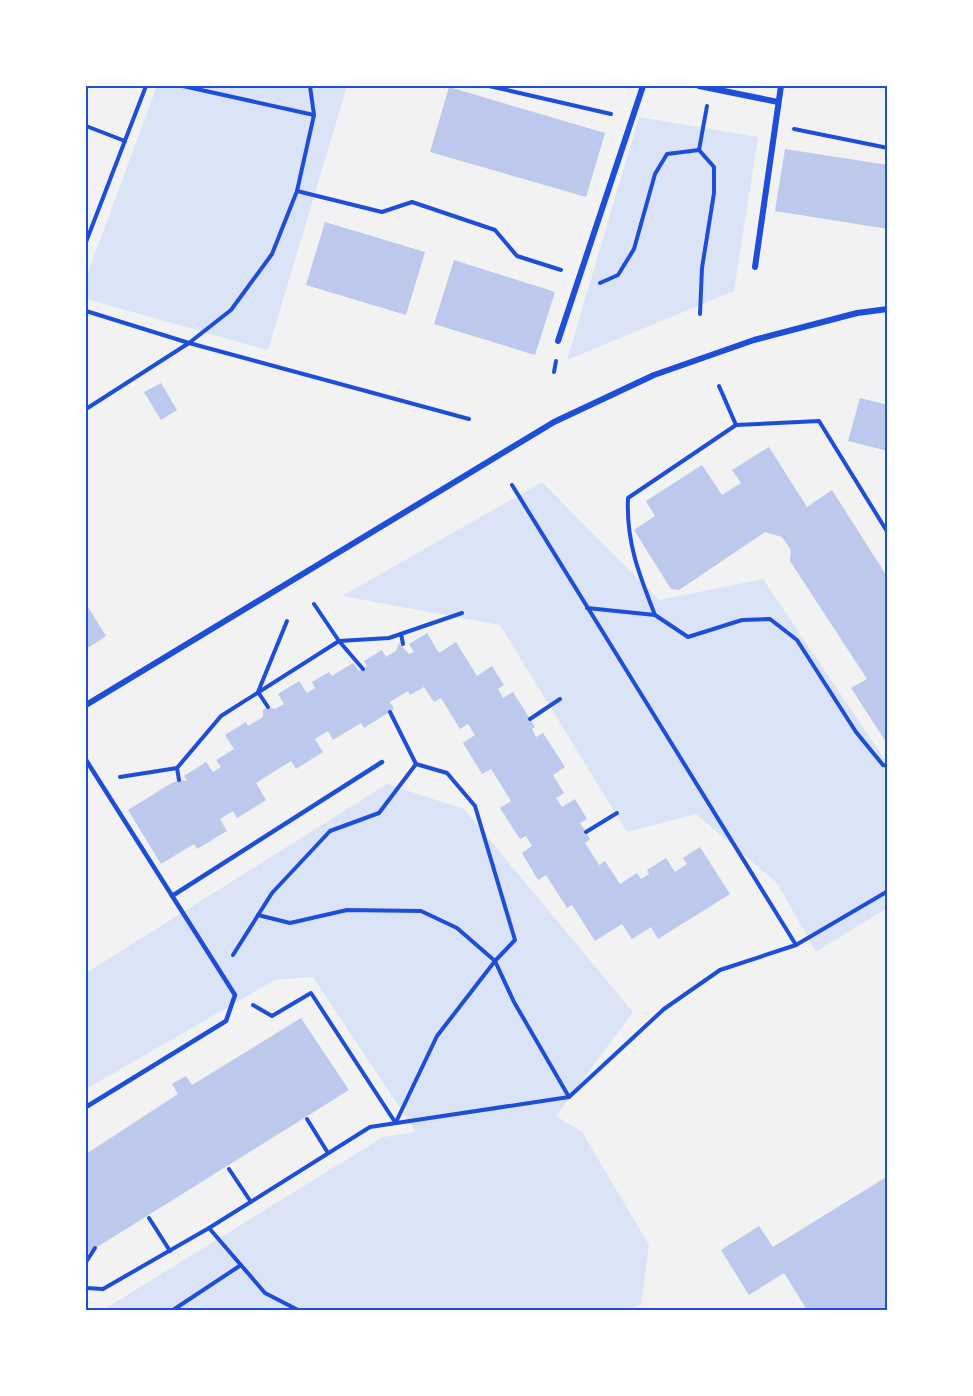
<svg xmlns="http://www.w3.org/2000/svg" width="973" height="1396" font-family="'Exo 2',sans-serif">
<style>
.green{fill:#dbe4f7}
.building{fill:#bdc9ec}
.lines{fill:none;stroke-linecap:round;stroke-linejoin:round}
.path{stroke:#1d4ed8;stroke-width:4}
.service{stroke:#1d4ed8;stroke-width:4.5}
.minor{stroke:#1d4ed8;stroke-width:6}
.neatline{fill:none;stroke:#1d4ed8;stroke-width:2}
</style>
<rect width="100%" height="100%" fill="#f2f2f2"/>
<g class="green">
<path d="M 157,86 L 347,86 L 268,350 L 86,299 L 86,278 Z"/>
<path d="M 639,117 L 758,137 L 734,291 L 567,360 Z"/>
<path d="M 542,482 L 659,600 L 763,579 L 887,763 L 887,908 L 816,952 L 777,883 L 696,814 L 627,832 L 500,625 L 342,596 Z"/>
<path d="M 387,784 L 464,809 L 633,1012 L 556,1116 L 582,1132 L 649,1245 L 641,1305 L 621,1310 L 103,1310 L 383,1137 L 416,1132 L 313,977 L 275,980 L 86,1089 L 86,973 Z"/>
</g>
<g class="building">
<path d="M 449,87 L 605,133 L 586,197 L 430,152 Z"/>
<path d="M 785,149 L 888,165 L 888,229 L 775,211 Z"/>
<path d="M 325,222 L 425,252 L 406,315 L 306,285 Z"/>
<path d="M 454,260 L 555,292 L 535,355 L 434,324 Z"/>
<path d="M 161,383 L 177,410 L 161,420 L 144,392 Z"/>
<path d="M 860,398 L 888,405 L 888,451 L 848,441 Z"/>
<path d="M 769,447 L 807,507 L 832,490 L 888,578 L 888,745 L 851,688 L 867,679 L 790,561 L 791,550 L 782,537 L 765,532 L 679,590 L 671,589 L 634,530 L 655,516 L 646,501 L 702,465 L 722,495 L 741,483 L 732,470 Z"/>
<path d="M 86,604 L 106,636 L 86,649 Z"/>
<path d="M 427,633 L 439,653 L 456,642 L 477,676 L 492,666 L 504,685 L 498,689 L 503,698 L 513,692 L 535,727 L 532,729 L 536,737 L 543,733 L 565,767 L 553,775 L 564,793 L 556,798 L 562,807 L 575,799 L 587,819 L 580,823 L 590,839 L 585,843 L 599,865 L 605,861 L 620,884 L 637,873 L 641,879 L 649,874 L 647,870 L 666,858 L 675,872 L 687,864 L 683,858 L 700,847 L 730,894 L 658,939 L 651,927 L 632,939 L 622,924 L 595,941 L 572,905 L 567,908 L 546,875 L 538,880 L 522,853 L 532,846 L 526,836 L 520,839 L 500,808 L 511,801 L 491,769 L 482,774 L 463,743 L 475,735 L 468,724 L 460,729 L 441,698 L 434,702 L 424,687 L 410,695 L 408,691 L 390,702 L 394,709 L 364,728 L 361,723 L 333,740 L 328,731 L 315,739 L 323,752 L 296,769 L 291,761 L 256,783 L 266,800 L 237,818 L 233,811 L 220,819 L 227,831 L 197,849 L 194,844 L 161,864 L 128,810 L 170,784 L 179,780 L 187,781 L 184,776 L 206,762 L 213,772 L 221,767 L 216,760 L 234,749 L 225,735 L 246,722 L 248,726 L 263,717 L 263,710 L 268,707 L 275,709 L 284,704 L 278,694 L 299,681 L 307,693 L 315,688 L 312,682 L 329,672 L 332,676 L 353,663 L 359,671 L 367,666 L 364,661 L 382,650 L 386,657 L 396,651 L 399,643 L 409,654 L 414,652 L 409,644 Z"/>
<path d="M 301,1018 L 349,1090 L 86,1254 L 86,1154 L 178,1094 L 172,1084 L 186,1076 L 192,1085 Z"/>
<path d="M 888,1176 L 888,1310 L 807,1310 L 784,1273 L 749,1295 L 721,1250 L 759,1226 L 773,1247 Z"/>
</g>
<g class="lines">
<g class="path">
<path d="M 183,86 L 314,115"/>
<path d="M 489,86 L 611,114"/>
<path d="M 86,126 L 125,141"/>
<path d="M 794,129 L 888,148"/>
<path d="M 699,150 L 707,106"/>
<path d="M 297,191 L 382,212 L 412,202 L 495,230 L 517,256 L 561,270"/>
<path d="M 86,242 L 146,86"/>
<path d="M 600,283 L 618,275 L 634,249 L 655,174 L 667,154 L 699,150 L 714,167 L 714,193 L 702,268 L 700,314"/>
<path d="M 86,311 L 189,343 L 469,419"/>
<path d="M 554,372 L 556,361"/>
<path d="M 719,386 L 736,425 L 819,421 L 888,533"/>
<path d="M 86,409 L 189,343 L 231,310 L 272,254 L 297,191 L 314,115 L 310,86"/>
<path d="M 512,485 L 796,945"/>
<path d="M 314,604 L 339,641 L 363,669"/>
<path d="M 587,608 L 655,615 L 688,637 L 742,620 L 770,619 L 797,640 L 856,732 L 883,765 L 888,766"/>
<path d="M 655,615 C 639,574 626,542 628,498 L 736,425"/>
<path d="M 401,634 L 403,644"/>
<path d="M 268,707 L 258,692 L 287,621"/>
<path d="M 390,712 L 416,764 L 447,773 L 475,806 L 515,940 L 495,961 L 437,1036 L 396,1122"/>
<path d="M 530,719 L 560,699"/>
<path d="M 177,768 L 179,780"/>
<path d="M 120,777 L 177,768 L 221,716 L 339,641 L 389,638 L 462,613"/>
<path d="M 586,832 L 617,813"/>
<path d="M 258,915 L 290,923 L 347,910 L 421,911 L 457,928 L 495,961 L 514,1002 L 569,1097"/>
<path d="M 233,955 L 272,893 L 330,831 L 379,813 L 416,764"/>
<path d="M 253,1005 L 272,1016 L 311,993 L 395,1122"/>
<path d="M 307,1119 L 328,1153"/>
<path d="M 229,1169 L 251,1202"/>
<path d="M 149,1218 L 170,1251"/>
<path d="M 209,1228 L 265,1293 L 298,1310"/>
<path d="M 86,1262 L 95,1248"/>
<path d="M 86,1288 L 103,1289 L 209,1228 L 370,1127 L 569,1097 L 664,1009 L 720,970 L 796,945 L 888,891"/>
<path d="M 173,1310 L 241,1265"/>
</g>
<g class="service">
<path d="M 86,760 L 235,995 L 226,1021 L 86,1107"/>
<path d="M 172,896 L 382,762"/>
</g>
<g class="minor">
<path d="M 699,86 L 778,102"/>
<path d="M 755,267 L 781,86"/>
<path d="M 558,341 L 643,86"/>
<path d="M 86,705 L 554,422 L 654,375 L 754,340 L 857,313 L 888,309"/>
</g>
</g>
<rect width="973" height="1396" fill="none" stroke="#ffffff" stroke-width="174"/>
<rect x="87" y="87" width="799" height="1222" class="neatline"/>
</svg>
